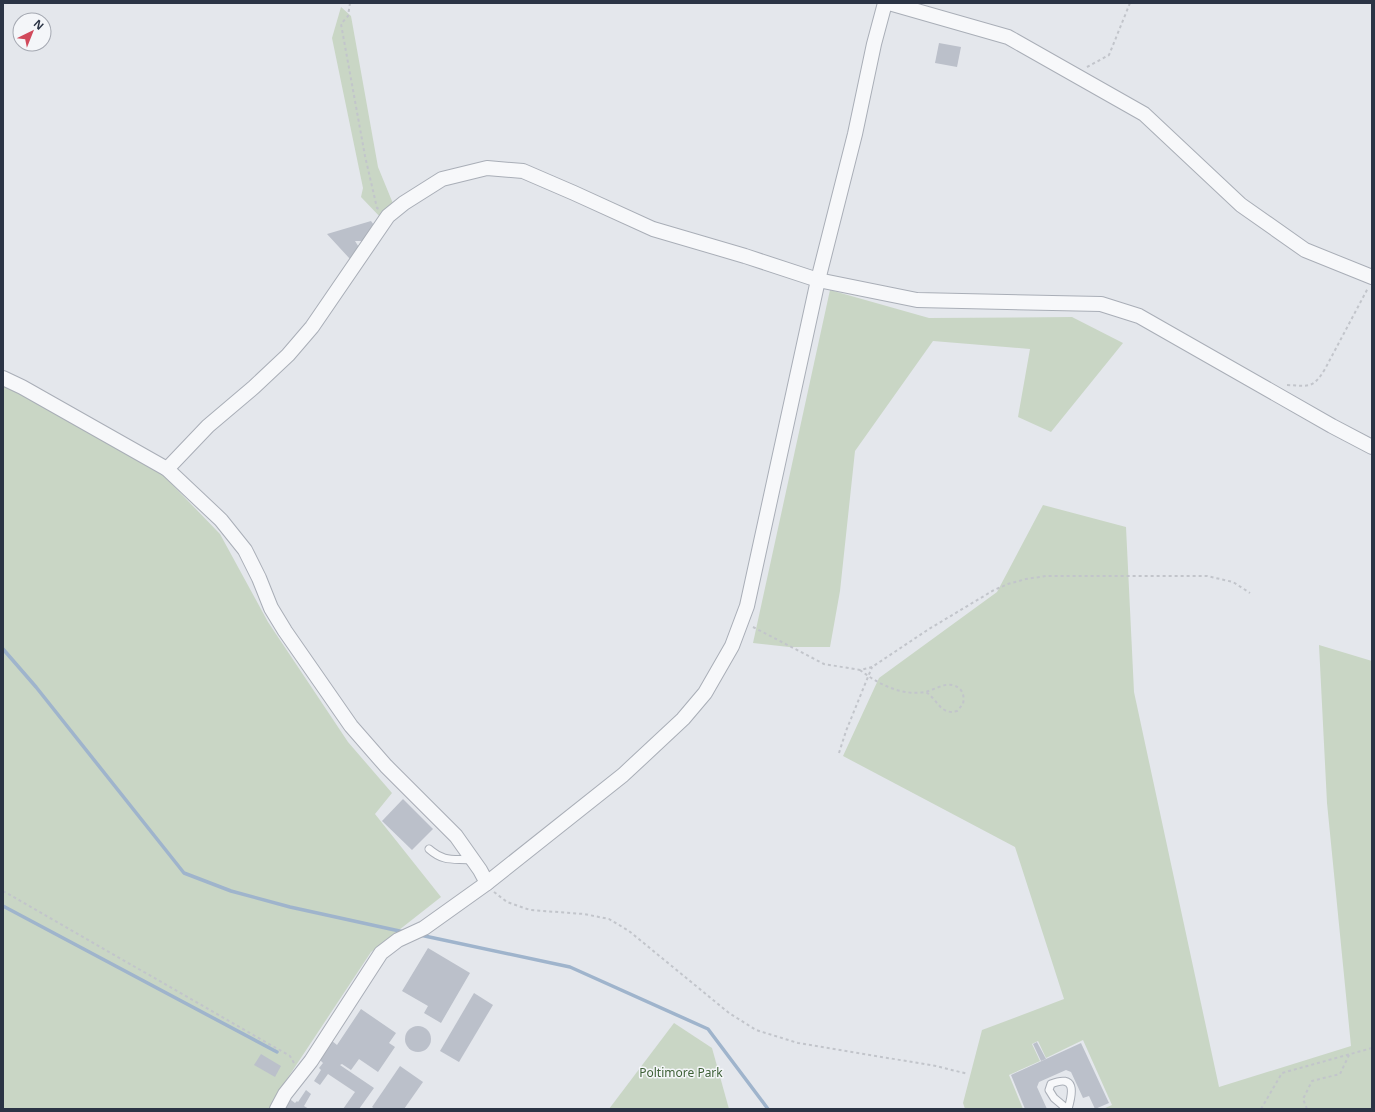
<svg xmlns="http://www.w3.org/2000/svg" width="1375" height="1112" font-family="'Noto Sans',sans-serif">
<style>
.green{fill:#c9d6c5}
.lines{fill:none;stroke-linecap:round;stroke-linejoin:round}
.stream{stroke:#9fb4cc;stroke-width:3.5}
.building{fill:#bbc0ca}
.lane-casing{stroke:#a9aeb7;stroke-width:9}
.street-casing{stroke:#a9aeb7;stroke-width:16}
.path{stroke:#c2c5cb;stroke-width:2;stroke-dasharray:3 3;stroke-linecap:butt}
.lane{stroke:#f7f8fa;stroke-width:7}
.street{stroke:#f7f8fa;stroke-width:14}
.labels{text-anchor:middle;stroke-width:3;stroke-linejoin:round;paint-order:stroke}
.park-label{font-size:12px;fill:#3f6138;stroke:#f4f6f9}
</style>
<rect width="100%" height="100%" fill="#e4e7ec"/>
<g class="green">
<path d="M 341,7 L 351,16 L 378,167 L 394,206 L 383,220 L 361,197 L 363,188 L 332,38 Z"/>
<path d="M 830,290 L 929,318 L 1072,317 L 1123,343 L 1051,432 L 1018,417 L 1030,349 L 933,341 L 855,451 L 840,591 L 830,647 L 789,647 L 753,643 Z"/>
<path d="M 3,384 L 162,474 L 220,534 L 268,622 L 348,742 L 392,793 L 375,814 L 441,897 L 371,952 L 285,1082 L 269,1109 L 3,1109 Z"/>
<path d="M 1043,505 L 1126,527 L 1134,692 L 1219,1087 L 1351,1046 L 1327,803 L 1319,645 L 1372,661 L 1372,1109 L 1103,1109 L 1112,1105 L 1083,1040 L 1046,1058 L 1038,1041 L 1032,1044 L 1040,1061 L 1009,1075 L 1023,1109 L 965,1109 L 963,1103 L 982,1030 L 1064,999 L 1015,847 L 843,756 L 879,678 L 997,592 Z"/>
<path d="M 674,1023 L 712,1048 L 729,1109 L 609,1109 Z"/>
</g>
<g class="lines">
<g class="stream">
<path d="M 3,649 L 36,687 L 184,873 L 231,891 L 290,907 L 404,932"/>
<path d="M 3,906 L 277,1052"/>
<path d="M 420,935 L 570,967 L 708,1029 L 768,1109"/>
</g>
</g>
<g class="building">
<path d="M 939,43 L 961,47 L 957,67 L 935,63 Z"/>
<path d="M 371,221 L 376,228 L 367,241 L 355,241 L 360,249 L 350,259 L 327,234 Z"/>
<path d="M 403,799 L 433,829 L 412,850 L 382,821 Z"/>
<path d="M 428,948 L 470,973 L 441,1023 L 424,1013 L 428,1006 L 402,991 Z"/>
<path d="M 474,993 L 493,1005 L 459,1062 L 440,1051 Z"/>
<path d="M 361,1009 L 396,1033 L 389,1043 L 395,1047 L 378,1072 L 359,1059 L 351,1070 L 342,1064 L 340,1065 L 374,1088 L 359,1109 L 343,1109 L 355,1092 L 328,1074 L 320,1085 L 314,1081 L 321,1070 L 319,1068 L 323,1063 L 319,1059 L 332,1041 L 337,1045 Z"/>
<circle cx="418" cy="1039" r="13"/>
<path d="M 1037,1042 L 1046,1059 L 1041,1061 L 1033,1044 Z"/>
<path d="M 1081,1043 L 1109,1103 L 1095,1109 L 1089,1096 L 1083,1098 L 1071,1072 L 1066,1070 L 1039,1082 L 1037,1087 L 1047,1109 L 1025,1109 L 1011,1075 Z"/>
<path d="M 261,1054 L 281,1066 L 275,1077 L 254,1065 Z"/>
<path d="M 400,1066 L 423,1082 L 404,1109 L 375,1109 L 372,1107 Z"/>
<path d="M 306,1090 L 311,1094 L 304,1106 L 309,1109 L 279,1109 L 287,1097 L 295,1103 L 297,1101 L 298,1102 Z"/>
</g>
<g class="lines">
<defs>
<g id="lane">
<path d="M 429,849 C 445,863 454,858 473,860"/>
<path d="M 1067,1109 L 1054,1098 L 1049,1090 L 1051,1084 C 1076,1074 1073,1092 1068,1109"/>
</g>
<g id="street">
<path d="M 889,3 L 1008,37 L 1144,114 L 1241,205 L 1305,250 L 1372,277"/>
<path d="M 3,378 L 22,387 L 167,469 L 221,520 L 245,550 L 259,578 L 271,608 L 285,631 L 351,726 L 386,766 L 456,836 L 480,870 L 487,883"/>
<path d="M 167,469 L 208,426 L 254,387 L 288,355 L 312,327 L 388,216 L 404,203 L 442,179 L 487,168 L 523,171 L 574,193 L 653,229 L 745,256 L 818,280 L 917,300 L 1101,304 L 1139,316 L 1332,426 L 1372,447"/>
<path d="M 277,1109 L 285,1094 L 311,1061 L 381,953 L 398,940 L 424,928 L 487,883 L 623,775 L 683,719 L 705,693 L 732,646 L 747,606 L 818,280 L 855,134 L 874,44 L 885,3"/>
</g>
</defs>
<use href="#lane" class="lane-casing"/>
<use href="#street" class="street-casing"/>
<g class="path">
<path d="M 350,3 L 348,16 L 341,24 L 365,156 L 377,208 L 379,209"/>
<path d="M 1087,67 L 1109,55 L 1130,3"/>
<path d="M 1287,385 C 1309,386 1313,389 1325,369 L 1368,288"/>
<path d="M 753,627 L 824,664 L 860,670 L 872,667 L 929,629 L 994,590 L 1008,584 L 1026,579 L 1046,576 L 1207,576 L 1233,582 L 1250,593"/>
<path d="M 860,670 C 878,684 901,696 925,692 C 934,690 944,683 952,685 C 962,687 965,695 963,704 L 957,711 C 941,716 937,699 926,692"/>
<path d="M 839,753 L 846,731 L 872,667"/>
<path d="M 3,891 L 290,1056 L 294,1063"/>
<path d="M 494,892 L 507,902 L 530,910 L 584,914 L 609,919 L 629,931 L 729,1013 L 756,1030 L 798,1043 L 936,1066 L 968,1074"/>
<path d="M 1261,1109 L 1282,1073 L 1372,1048"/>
<path d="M 1307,1109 L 1303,1099 L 1312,1081 L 1340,1074 L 1349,1055"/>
</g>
<use href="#lane" class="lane"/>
<use href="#street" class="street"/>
</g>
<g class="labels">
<g class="park-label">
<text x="681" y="1077">Poltimore Park</text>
</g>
</g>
<rect width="1375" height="1112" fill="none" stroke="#2b3445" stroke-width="8"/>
<g transform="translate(32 32) rotate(43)"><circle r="19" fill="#f4f6f9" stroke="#a4a8b1"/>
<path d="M0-3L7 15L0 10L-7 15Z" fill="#d1495b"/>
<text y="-6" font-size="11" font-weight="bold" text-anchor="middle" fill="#2b3445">N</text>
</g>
</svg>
